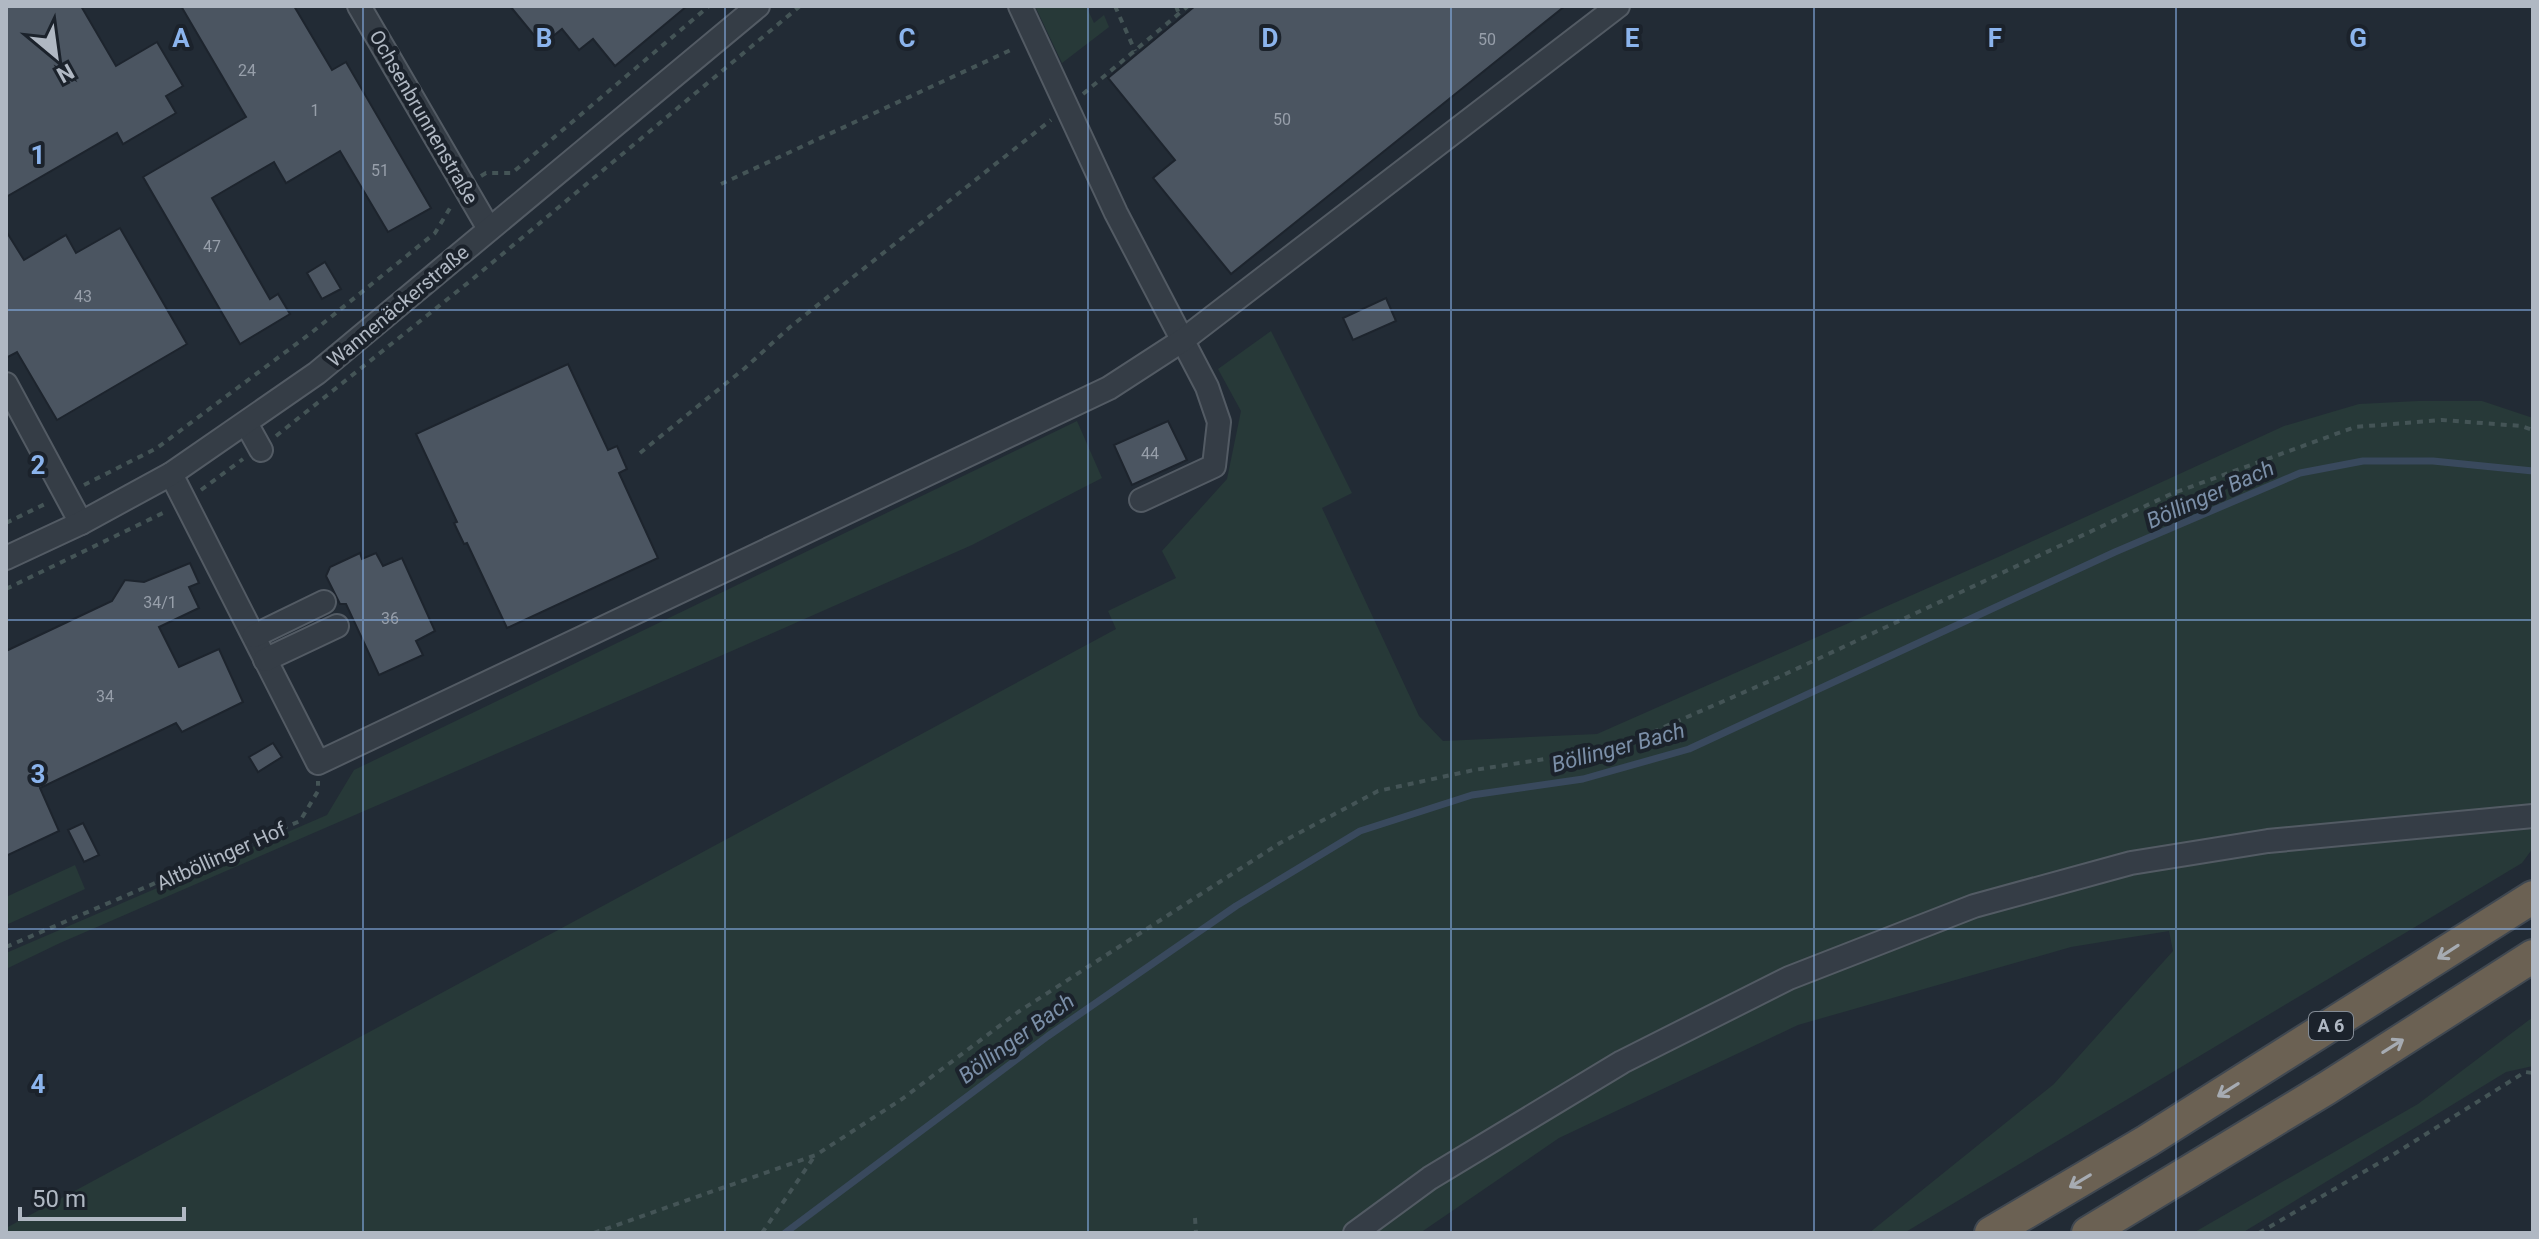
<svg xmlns="http://www.w3.org/2000/svg" width="2539" height="1239" font-family="Roboto,sans-serif">
<style>
.green{fill:#273938}
.lines{fill:none;stroke-linecap:round;stroke-linejoin:round}
.stream{stroke:#39495d;stroke-width:7}
.building{fill:#4b5561;stroke:#1d242d;stroke-width:2}
.minor-casing{stroke:#535b64;stroke-width:26}
.highway-casing{stroke:#404851;stroke-width:36}
.path{stroke:#445456;stroke-width:4;stroke-dasharray:6 6;stroke-linecap:butt}
.minor{stroke:#353d46;stroke-width:22}
.highway{stroke:#6b6153;stroke-width:32}
.oneway{stroke:#a6abb2}
.grid{fill:none;stroke:#8bb4ed;stroke-width:2;stroke-opacity:0.55}
.labels{text-anchor:middle;stroke-width:8;stroke-linejoin:round;paint-order:stroke}
.number-label{font-size:16px;fill:#979faa}
.shield{fill:#1b222b;stroke:#838b95;stroke-width:2}
.shield-label{font-size:18px;font-weight:bold;fill:#b0b8c3}
.street-label{font-size:20px;fill:#b0b8c3;stroke:#1b222b}
.water-label{font-size:22px;font-style:italic;fill:#7b8fa8;stroke:#1b222b}
.grid-label{font-size:26px;text-anchor:middle;font-weight:bold;fill:#8bb4ed;stroke:#1b222b;stroke-width:8;stroke-linejoin:round;paint-order:stroke}
</style>
<rect width="100%" height="100%" fill="#222b35"/>
<g class="green">
<path d="M 1035,6 L 1086,6 L 1094,23 L 1104,15 L 1109,27 L 1062,63 Z"/>
<path d="M 1271,331 L 1352,493 L 1322,508 L 1419,716 L 1443,741 L 1597,734 L 1996,558 L 2284,426 L 2359,404 L 2418,401 L 2482,401 L 2533,418 L 2533,848 L 2522,863 L 1904,1233 L 1869,1233 L 2054,1084 L 2173,951 L 2169,931 L 2071,947 L 1798,1025 L 1559,1138 L 1420,1233 L 6,1233 L 6,1228 L 1116,629 L 1108,611 L 1176,578 L 1162,551 L 1227,479 L 1241,411 L 1218,369 Z"/>
<path d="M 1077,421 L 1102,478 L 972,545 L 641,691 L 60,943 L 6,969 L 6,953 L 327,815 L 354,770 Z"/>
<path d="M 75,865 L 85,889 L 6,925 L 6,897 Z"/>
<path d="M 2533,1017 L 2533,1066 L 2506,1072 L 2242,1233 L 2193,1233 L 2418,1104 Z"/>
</g>
<g class="lines">
<path class="stream" d="M 785,1233 L 1048,1036 L 1236,906 L 1360,831 L 1472,795 L 1583,779 L 1689,749 L 2115,552 L 2300,473 L 2363,461 L 2433,461 L 2533,471"/>
</g>
<g class="building">
<path d="M 6,6 L 81,6 L 116,66 L 157,42 L 183,86 L 166,96 L 176,113 L 123,144 L 117,133 L 6,197 Z"/>
<path d="M 181,6 L 294,6 L 332,70 L 346,62 L 431,208 L 388,232 L 340,151 L 286,183 L 274,162 L 212,198 L 270,299 L 278,294 L 290,314 L 240,344 L 143,177 L 246,117 Z"/>
<path d="M 510,6 L 687,6 L 615,66 L 593,39 L 579,50 L 562,29 L 542,45 Z"/>
<path d="M 1195,6 L 1565,6 L 1231,274 L 1153,178 L 1175,160 L 1108,78 Z"/>
<path d="M 120,228 L 187,344 L 57,420 L 17,352 L 6,358 L 6,231 L 24,260 L 66,235 L 76,253 Z"/>
<path d="M 325,262 L 341,289 L 322,299 L 307,273 Z"/>
<path d="M 1386,298 L 1396,321 L 1353,340 L 1343,318 Z"/>
<path d="M 568,364 L 608,450 L 617,446 L 627,469 L 619,473 L 658,558 L 507,628 L 467,543 L 464,544 L 454,523 L 457,522 L 416,434 Z"/>
<path d="M 1168,421 L 1187,460 L 1132,485 L 1114,445 Z"/>
<path d="M 360,553 L 362,559 L 376,553 L 383,566 L 402,558 L 435,631 L 416,641 L 423,655 L 379,675 L 346,604 L 340,604 L 326,576 L 330,567 Z"/>
<path d="M 190,563 L 199,583 L 189,587 L 199,608 L 159,627 L 179,667 L 219,649 L 243,702 L 182,732 L 176,723 L 40,788 L 59,831 L 6,856 L 6,651 L 112,601 L 125,580 L 144,582 Z"/>
<path d="M 273,743 L 282,757 L 258,772 L 249,757 Z"/>
<path d="M 83,823 L 99,855 L 84,862 L 68,830 Z"/>
</g>
<g class="lines">
<defs>
<g id="minor">
<path d="M 359,6 L 489,229"/>
<path d="M 1020,6 L 1116,213 L 1207,387 L 1219,422 L 1214,466 L 1141,500"/>
<path d="M 6,384 L 81,523"/>
<path d="M 246,423 L 261,450"/>
<path d="M 171,474 L 318,763 L 1109,388 L 1183,340 L 1618,6"/>
<path d="M 6,558 L 81,523 L 171,474 L 317,373 L 758,6"/>
<path d="M 254,636 L 324,602"/>
<path d="M 265,660 L 337,626"/>
<path d="M 1355,1233 L 1430,1178 L 1622,1062 L 1789,978 L 1974,906 L 2131,863 L 2268,841 L 2533,816"/>
</g>
<g id="highway">
<path d="M 1991,1233 L 2147,1141 L 2533,897"/>
<path d="M 2088,1233 L 2327,1088 L 2533,956"/>
</g>
</defs>
<use href="#minor" class="minor-casing"/>
<use href="#highway" class="highway-casing"/>
<g class="path">
<path d="M 1115,6 L 1135,51"/>
<path d="M 1176,6 L 1179,14"/>
<path d="M 1083,94 L 1188,6"/>
<path d="M 481,176 L 486,173 L 512,173 L 709,6"/>
<path d="M 721,184 L 1015,48"/>
<path d="M 276,436 L 469,282 L 800,6"/>
<path d="M 640,453 L 745,368 L 790,327 L 1051,120"/>
<path d="M 84,485 L 157,448 L 311,333 L 435,233 L 450,208"/>
<path d="M 201,490 L 243,459"/>
<path d="M 6,523 L 47,503"/>
<path d="M 6,589 L 167,511"/>
<path d="M 6,947 L 300,821 L 318,791 L 318,781"/>
<path d="M 1195,1218 L 1196,1233"/>
<path d="M 594,1233 L 816,1155 L 902,1099 L 1018,1012 L 1280,843 L 1378,791 L 1474,770 L 1616,748 L 1779,677 L 2171,494 L 2355,427 L 2442,420 L 2521,426 L 2533,430"/>
<path d="M 762,1233 L 814,1157"/>
<path d="M 2259,1233 L 2391,1156 L 2525,1072 L 2533,1073"/>
</g>
<use href="#minor" class="minor"/>
<use href="#highway" class="highway"/>
</g>
<defs><path id="oneway-shaft" d="M-6 0H5M1.5-3L5.5 0L1.5 3" fill="none" stroke-width="1.6" stroke-linecap="round" stroke-linejoin="round" transform="scale(2)"/></defs>
<g class="oneway">
<use href="#oneway-shaft" transform="translate(2448 952) rotate(147)"/>
<use href="#oneway-shaft" transform="translate(2393 1046) rotate(-32)"/>
<use href="#oneway-shaft" transform="translate(2228 1090) rotate(148)"/>
<use href="#oneway-shaft" transform="translate(2080 1181) rotate(149)"/>
</g>
<path class="grid" d="M 363,6 L 363,1233M 725,6 L 725,1233M 1088,6 L 1088,1233M 1451,6 L 1451,1233M 1814,6 L 1814,1233M 2176,6 L 2176,1233M 6,310 L 2533,310M 6,620 L 2533,620M 6,929 L 2533,929"/>
<g class="labels">
<g class="number-label">
<text x="1487" y="45">50</text>
<text x="247" y="76">24</text>
<text x="315" y="116">1</text>
<text x="1282" y="125">50</text>
<text x="380" y="176">51</text>
<text x="212" y="252">47</text>
<text x="83" y="302">43</text>
<text x="1150" y="459">44</text>
<text x="160" y="608">34/1</text>
<text x="390" y="624">36</text>
<text x="105" y="702">34</text>
</g>
<rect class="shield" x="2309" y="1012" width="44" height="28" rx="6"/>
<g class="shield-label">
<text x="2331" y="1032">A 6</text>
</g>
<g class="street-label">
<text transform="translate(424 117) rotate(60)" y="7">Ochsenbrunnenstraße</text>
<text transform="translate(398 306) rotate(-40)" y="7">Wannenäckerstraße</text>
<text transform="translate(221 856) rotate(-24)" y="7">Altböllinger Hof</text>
</g>
<g class="water-label">
<text transform="translate(2210 494) rotate(-24)" y="8">Böllinger Bach</text>
<text transform="translate(1618 747) rotate(-15)" y="8">Böllinger Bach</text>
<text transform="translate(1016 1038) rotate(-36)" y="8">Böllinger Bach</text>
</g>
</g>
<g class="grid-label">
<text x="181" y="47">A</text>
<text x="544" y="47">B</text>
<text x="907" y="47">C</text>
<text x="1270" y="47">D</text>
<text x="1632" y="47">E</text>
<text x="1995" y="47">F</text>
<text x="2358" y="47">G</text>
<text x="38" y="164">1</text>
<text x="38" y="474">2</text>
<text x="38" y="783">3</text>
<text x="38" y="1093">4</text>
</g>
<rect width="2539" height="1239" fill="none" stroke="#b0b8c3" stroke-width="16"/>
<g transform="translate(56 56) rotate(151)" stroke="#1b222b" stroke-width="6" paint-order="stroke">
<path d="M0-6L14 30L0 20L-14 30Z" fill="#b0b8c3"/>
<text y="-12" font-size="22" font-weight="bold" text-anchor="middle" fill="#b0b8c3">N</text>
</g>
<path d="M20 1207v12h164v-12" fill="none" stroke="#b0b8c3" stroke-width="4"/>
<text x="32" y="1207" font-size="24" fill="#b0b8c3" stroke="#1b222b" stroke-width="6" paint-order="stroke">50 m</text>
</svg>
